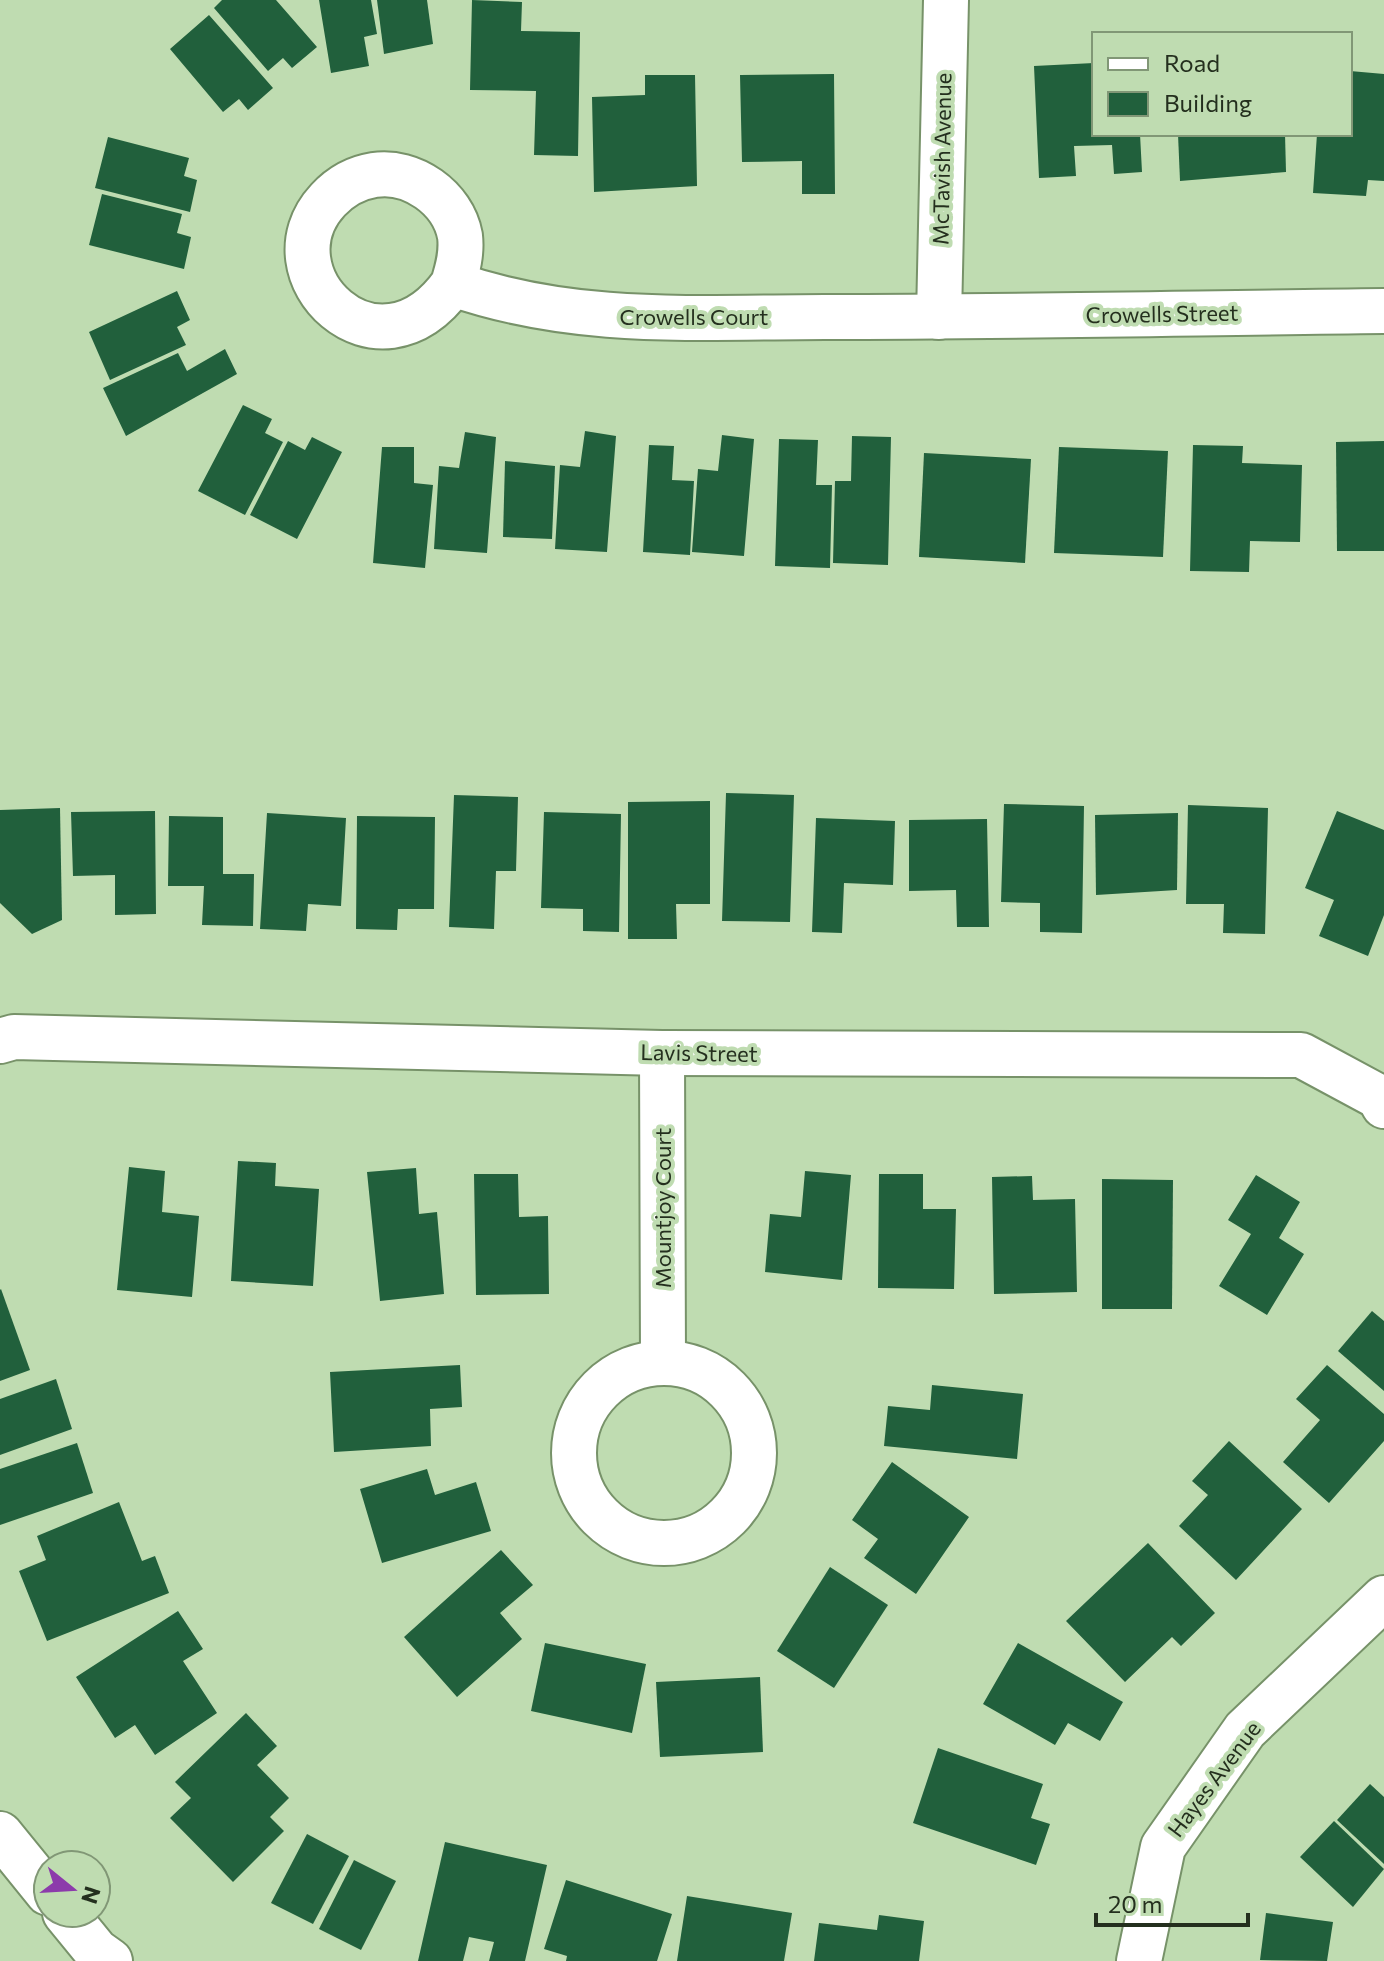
<svg xmlns="http://www.w3.org/2000/svg" width="1384" height="1961" font-family="Commissioner,sans-serif">
<style>
.building{fill:#21603c}
.lines{fill:none;stroke-linecap:round;stroke-linejoin:round}
.minor-casing{stroke:#779269;stroke-width:48}
.minor{stroke:#fff;stroke-width:44}
.labels{text-anchor:middle;stroke-width:8;stroke-linejoin:round;paint-order:stroke}
.street-label{font-size:22px;fill:#242f1e;stroke:#bfdcb1}
</style>
<rect width="100%" height="100%" fill="#bfdcb1"/>
<g class="building">
<path d="M 222,0 L 276,0 L 317,47 L 292,68 L 283,58 L 268,71 L 214,8 Z"/>
<path d="M 319,0 L 371,0 L 377,34 L 364,37 L 369,66 L 331,73 Z"/>
<path d="M 377,0 L 427,0 L 433,44 L 384,54 Z"/>
<path d="M 472,0 L 522,2 L 521,31 L 580,32 L 578,156 L 534,155 L 536,91 L 470,90 Z"/>
<path d="M 209,15 L 273,88 L 248,110 L 239,99 L 223,112 L 170,49 Z"/>
<path d="M 1094,63 L 1094,134 L 1140,134 L 1142,172 L 1114,174 L 1112,145 L 1074,146 L 1076,176 L 1039,178 L 1034,66 Z"/>
<path d="M 1350,71 L 1384,74 L 1384,181 L 1368,180 L 1366,196 L 1313,193 L 1317,134 L 1350,134 Z"/>
<path d="M 834,74 L 835,194 L 802,194 L 802,161 L 742,162 L 740,75 Z"/>
<path d="M 645,75 L 695,75 L 697,186 L 594,192 L 592,97 L 645,95 Z"/>
<path d="M 1178,134 L 1285,134 L 1286,172 L 1180,181 Z"/>
<path d="M 108,137 L 189,158 L 184,176 L 197,180 L 190,212 L 95,188 Z"/>
<path d="M 102,194 L 182,214 L 177,233 L 191,237 L 184,269 L 89,245 Z"/>
<path d="M 177,291 L 190,320 L 177,327 L 186,345 L 110,380 L 89,332 Z"/>
<path d="M 225,349 L 237,374 L 126,436 L 103,388 L 178,353 L 187,371 Z"/>
<path d="M 243,405 L 272,419 L 265,433 L 283,442 L 245,515 L 198,491 Z"/>
<path d="M 585,431 L 616,436 L 607,552 L 555,549 L 560,465 L 580,467 Z"/>
<path d="M 465,432 L 496,437 L 487,553 L 434,549 L 439,466 L 459,468 Z"/>
<path d="M 722,435 L 754,439 L 744,556 L 692,552 L 698,469 L 718,471 Z"/>
<path d="M 852,436 L 891,437 L 888,565 L 833,563 L 835,481 L 851,481 Z"/>
<path d="M 312,437 L 342,452 L 297,539 L 250,515 L 288,441 L 305,450 Z"/>
<path d="M 779,439 L 818,440 L 816,485 L 832,485 L 830,568 L 775,566 Z"/>
<path d="M 1384,441 L 1384,551 L 1337,551 L 1336,442 Z"/>
<path d="M 649,445 L 674,446 L 672,480 L 694,481 L 690,555 L 643,552 Z"/>
<path d="M 1193,445 L 1243,446 L 1242,463 L 1302,465 L 1300,542 L 1250,541 L 1249,572 L 1190,571 Z"/>
<path d="M 382,447 L 414,447 L 414,483 L 433,485 L 425,568 L 373,563 Z"/>
<path d="M 1059,447 L 1168,451 L 1163,557 L 1054,553 Z"/>
<path d="M 924,453 L 1031,459 L 1025,563 L 919,557 Z"/>
<path d="M 505,461 L 555,466 L 552,539 L 503,537 Z"/>
<path d="M 726,793 L 794,795 L 790,922 L 722,921 Z"/>
<path d="M 454,795 L 518,797 L 516,871 L 496,871 L 494,929 L 449,927 Z"/>
<path d="M 710,801 L 710,904 L 676,904 L 677,939 L 628,939 L 628,802 Z"/>
<path d="M 1004,804 L 1084,806 L 1082,933 L 1040,932 L 1040,903 L 1001,902 Z"/>
<path d="M 1188,805 L 1268,808 L 1265,934 L 1223,933 L 1224,904 L 1186,904 Z"/>
<path d="M 60,808 L 62,920 L 32,934 L 0,903 L 0,810 Z"/>
<path d="M 155,811 L 156,914 L 115,915 L 115,875 L 73,876 L 71,812 Z"/>
<path d="M 1337,811 L 1384,830 L 1384,915 L 1368,956 L 1319,936 L 1334,900 L 1305,888 Z"/>
<path d="M 544,812 L 621,814 L 619,932 L 583,931 L 583,909 L 541,908 Z"/>
<path d="M 267,813 L 346,818 L 341,906 L 308,904 L 306,931 L 260,929 Z"/>
<path d="M 1178,813 L 1177,890 L 1096,895 L 1095,815 Z"/>
<path d="M 169,816 L 223,817 L 223,874 L 254,874 L 253,926 L 202,925 L 204,886 L 168,886 Z"/>
<path d="M 357,816 L 435,817 L 434,909 L 398,909 L 397,930 L 356,929 Z"/>
<path d="M 816,818 L 895,821 L 893,885 L 844,883 L 842,933 L 812,932 Z"/>
<path d="M 987,819 L 989,927 L 957,927 L 956,890 L 909,891 L 909,820 Z"/>
<path d="M 238,1161 L 276,1163 L 275,1186 L 319,1189 L 313,1286 L 231,1281 Z"/>
<path d="M 129,1167 L 165,1171 L 162,1212 L 199,1216 L 192,1297 L 117,1290 Z"/>
<path d="M 416,1168 L 419,1214 L 437,1212 L 444,1294 L 380,1301 L 367,1172 Z"/>
<path d="M 805,1171 L 851,1175 L 842,1280 L 765,1272 L 770,1214 L 801,1217 Z"/>
<path d="M 474,1174 L 518,1174 L 519,1217 L 548,1216 L 549,1294 L 476,1295 Z"/>
<path d="M 879,1174 L 923,1174 L 923,1209 L 956,1209 L 954,1289 L 878,1288 Z"/>
<path d="M 1256,1175 L 1300,1202 L 1279,1238 L 1304,1254 L 1267,1315 L 1219,1286 L 1251,1234 L 1228,1220 Z"/>
<path d="M 1032,1176 L 1033,1200 L 1075,1199 L 1077,1292 L 994,1294 L 992,1177 Z"/>
<path d="M 1102,1179 L 1173,1180 L 1172,1309 L 1102,1309 Z"/>
<path d="M 1,1289 L 30,1370 L 0,1381 L 0,1290 Z"/>
<path d="M 1372,1311 L 1384,1321 L 1384,1391 L 1338,1351 Z"/>
<path d="M 460,1365 L 462,1407 L 430,1409 L 431,1446 L 334,1452 L 330,1372 Z"/>
<path d="M 1327,1365 L 1384,1414 L 1384,1441 L 1329,1503 L 1283,1462 L 1320,1420 L 1296,1399 Z"/>
<path d="M 56,1379 L 72,1429 L 0,1455 L 0,1399 Z"/>
<path d="M 932,1385 L 1023,1394 L 1017,1459 L 884,1446 L 888,1406 L 930,1410 Z"/>
<path d="M 1229,1441 L 1302,1509 L 1236,1580 L 1179,1526 L 1208,1495 L 1192,1481 Z"/>
<path d="M 77,1443 L 93,1493 L 0,1525 L 0,1469 Z"/>
<path d="M 892,1462 L 969,1517 L 916,1594 L 864,1558 L 878,1539 L 852,1520 Z"/>
<path d="M 427,1469 L 435,1495 L 476,1482 L 491,1531 L 382,1563 L 360,1489 Z"/>
<path d="M 119,1502 L 142,1561 L 155,1556 L 169,1593 L 47,1641 L 19,1571 L 46,1560 L 37,1536 Z"/>
<path d="M 1148,1543 L 1215,1613 L 1181,1646 L 1172,1637 L 1125,1682 L 1066,1621 Z"/>
<path d="M 501,1550 L 533,1585 L 500,1613 L 522,1639 L 457,1697 L 404,1637 Z"/>
<path d="M 830,1567 L 888,1605 L 834,1688 L 777,1651 Z"/>
<path d="M 178,1611 L 203,1649 L 183,1661 L 217,1713 L 155,1755 L 135,1725 L 115,1738 L 76,1677 Z"/>
<path d="M 545,1643 L 646,1664 L 632,1733 L 531,1711 Z"/>
<path d="M 1018,1643 L 1123,1702 L 1100,1741 L 1068,1723 L 1055,1745 L 983,1704 Z"/>
<path d="M 760,1677 L 763,1752 L 660,1757 L 656,1682 Z"/>
<path d="M 246,1713 L 277,1746 L 257,1765 L 289,1798 L 270,1817 L 284,1831 L 233,1882 L 170,1818 L 191,1798 L 175,1782 Z"/>
<path d="M 938,1748 L 1043,1784 L 1031,1818 L 1050,1824 L 1036,1865 L 913,1823 Z"/>
<path d="M 1370,1784 L 1384,1797 L 1384,1864 L 1337,1820 Z"/>
<path d="M 1334,1821 L 1384,1869 L 1353,1907 L 1300,1857 Z"/>
<path d="M 307,1834 L 349,1856 L 313,1924 L 271,1903 Z"/>
<path d="M 445,1842 L 547,1865 L 525,1961 L 489,1961 L 494,1942 L 469,1937 L 463,1961 L 418,1961 Z"/>
<path d="M 354,1860 L 396,1881 L 361,1950 L 319,1929 Z"/>
<path d="M 566,1880 L 672,1914 L 657,1961 L 566,1961 L 567,1956 L 544,1949 Z"/>
<path d="M 687,1896 L 792,1913 L 784,1961 L 677,1961 Z"/>
<path d="M 1266,1913 L 1333,1922 L 1327,1961 L 1260,1960 Z"/>
<path d="M 879,1915 L 924,1921 L 919,1961 L 814,1961 L 819,1923 L 877,1930 Z"/>
</g>
<g class="lines">
<defs>
<g id="minor">
<path d="M 453,284 C 377,390 260,273 328,200 C 341,186 355,178 374,175 C 412,169 453,198 460,236 C 462,253 458,268 453,284 C 577,327 697,317 825,317 C 1012,317 1198,313 1384,311"/>
<path d="M 939,317 L 946,0"/>
<path d="M 0,1041 L 14,1037 L 662,1053 L 1301,1055 L 1379,1097 L 1384,1106"/>
<path d="M 662,1053 L 663,1362"/>
<circle cx="664" cy="1453" r="90"/>
<path d="M 0,1834 L 48,1893"/>
<path d="M 65,1913 L 96,1951 L 110,1961"/>
<path d="M 1139,1961 L 1163,1847 L 1245,1730 L 1384,1598"/>
</g>
</defs>
<use href="#minor" class="minor-casing"/>
<use href="#minor" class="minor"/>
</g>
<g class="labels">
<g class="street-label">
<text transform="translate(942 159) rotate(-89)" y="8">McTavish Avenue</text>
<text transform="translate(1162 314) rotate(-1)" y="8">Crowells Street</text>
<text x="694" y="325">Crowells Court</text>
<text transform="translate(699 1053) rotate(1)" y="8">Lavis Street</text>
<text transform="translate(663 1208) rotate(-90)" y="8">Mountjoy Court</text>
<text transform="translate(1214 1779) rotate(-53)" y="8">Hayes Avenue</text>
</g>
</g>
<rect x="1092" y="32" width="260" height="104" fill="#bfdcb1" stroke="#819776" stroke-width="2"/>
<rect x="1108" y="58" width="40" height="12" fill="#ffffff" stroke="#819776" stroke-width="2"/>
<text x="1164" y="72" font-size="24" fill="#242f1e">Road</text>
<rect x="1108" y="92" width="40" height="24" fill="#21603c" stroke="#819776" stroke-width="2"/>
<text x="1164" y="112" font-size="24" fill="#242f1e">Building</text>
<g transform="translate(72 1889) rotate(108)"><circle r="38" fill="#bfdcb1" stroke="#819776" stroke-width="2"/>
<path d="M0-6L14 30L0 20L-14 30Z" fill="#8c3bab"/>
<text y="-12" font-size="22" font-weight="bold" text-anchor="middle" fill="#242f1e">N</text>
</g>
<path d="M1096 1913v12h152v-12" fill="none" stroke="#242f1e" stroke-width="4"/>
<text x="1108" y="1913" font-size="24" fill="#242f1e" stroke="#bfdcb1" stroke-width="6" paint-order="stroke">20 m</text>
</svg>
